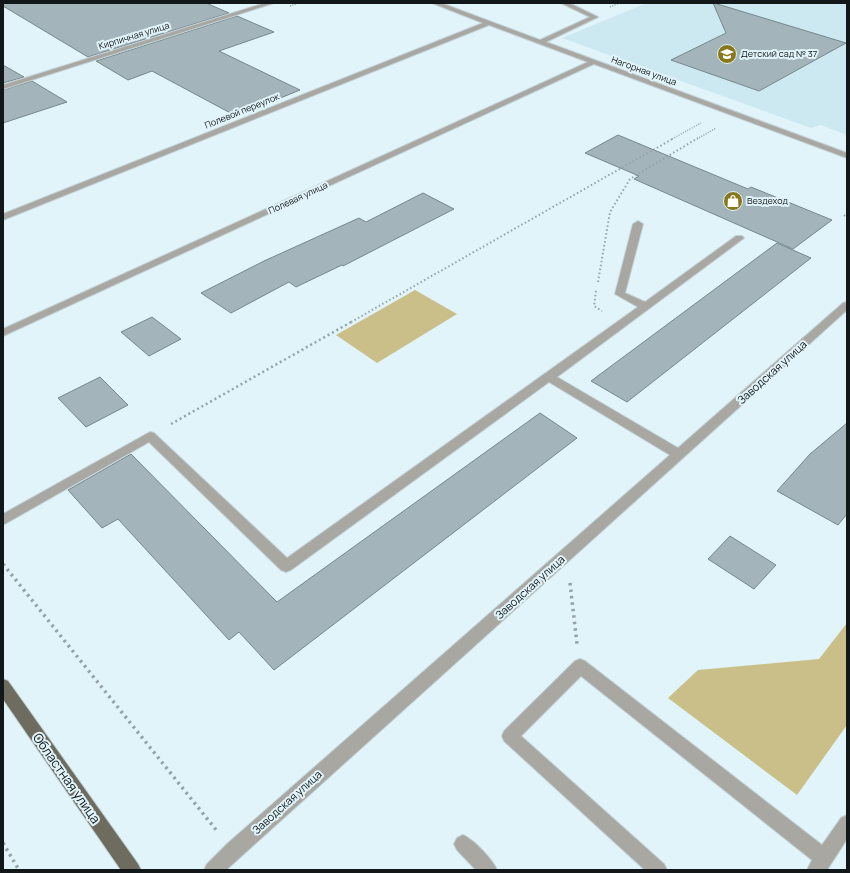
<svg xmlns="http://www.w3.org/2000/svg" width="850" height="873" font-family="Manrope,sans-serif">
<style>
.built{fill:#cce8f1}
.green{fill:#cabf89}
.building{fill:#a3b5bb;stroke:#76888d}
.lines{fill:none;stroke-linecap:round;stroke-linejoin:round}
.minor-casing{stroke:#c0d1d6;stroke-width:2}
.major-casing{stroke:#c0d1d6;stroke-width:2}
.path-far3{stroke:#95a3a8;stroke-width:1.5;stroke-dasharray:1 1.5;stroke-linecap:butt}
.path-far2{stroke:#95a3a8;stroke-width:2;stroke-dasharray:1.5 2.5;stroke-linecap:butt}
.path-far1{stroke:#95a3a8;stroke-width:2.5;stroke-dasharray:2 3;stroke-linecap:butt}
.path{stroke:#95a3a8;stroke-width:3.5;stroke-dasharray:2.5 4;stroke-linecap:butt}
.minor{fill:#a9a7a1;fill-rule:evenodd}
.major{fill:#6e6b5f;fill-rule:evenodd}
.labels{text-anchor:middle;stroke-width:4;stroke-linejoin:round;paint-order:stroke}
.far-street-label{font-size:9px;fill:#12181a;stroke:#e1f4fa}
.far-poi-label{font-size:9px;fill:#12181a;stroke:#e1f4fa;text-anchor:start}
.street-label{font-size:11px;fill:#12181a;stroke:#e1f4fa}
.near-street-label{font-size:13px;fill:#12181a;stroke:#e1f4fa}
</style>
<rect width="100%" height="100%" fill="#e1f4fa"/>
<path class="built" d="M 647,3 L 847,3 L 847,135 L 821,125 L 811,128 L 562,38 Z"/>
<g class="green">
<path d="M 415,290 L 457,314 L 377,363 L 336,335 Z"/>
<path d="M 847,623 L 847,725 L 797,795 L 668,698 L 698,670 L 819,659 Z"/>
</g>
<g class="building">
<path d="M 3,3 L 206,3 L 229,13 L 88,57 L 3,6 Z"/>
<path d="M 713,3 L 714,3 L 846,43 L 759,91 L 671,60 L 726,33 Z"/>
<path d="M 237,16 L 274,32 L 219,51 L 300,90 L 236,116 L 152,71 L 128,80 L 96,61 Z"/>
<path d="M 3,65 L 24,77 L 3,83 Z"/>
<path d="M 32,81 L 67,102 L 3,123 L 3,90 Z"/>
<path d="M 618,135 L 748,189 L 751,187 L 832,220 L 793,249 L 634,179 L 639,176 L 585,153 Z"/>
<path d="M 423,193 L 454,209 L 343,266 L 342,265 L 296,287 L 289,282 L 231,313 L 201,293 L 264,261 L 359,218 L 366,222 Z"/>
<path d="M 777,243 L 811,258 L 627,402 L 591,381 Z"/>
<path d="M 152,317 L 181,339 L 149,356 L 121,332 Z"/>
<path d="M 100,377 L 128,405 L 86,427 L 58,398 Z"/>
<path d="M 540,413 L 577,438 L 274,670 L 239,632 L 229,640 L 118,519 L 102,528 L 68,490 L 131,454 L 277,602 Z"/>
<path d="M 847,423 L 847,514 L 838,525 L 777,491 L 810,454 Z"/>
<path d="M 730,536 L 776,565 L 754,589 L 708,559 Z"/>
</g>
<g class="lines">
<defs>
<g id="minor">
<path d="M 265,3 L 274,3 L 3,89 L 3,85 Z"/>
<path d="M 432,3 L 441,3 L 540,40 L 590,17 L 561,3 L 569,3 L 598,17 L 546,42 L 847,153 L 847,158 L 594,64 L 3,336 L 3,329 L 588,62 L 489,25 L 3,220 L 3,214 L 483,23 Z"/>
<path d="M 638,221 L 643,224 L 625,293 L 645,302 L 736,236 L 742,236 L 744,238 L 557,377 L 678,448 L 843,303 L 847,302 L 847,310 L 226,870 L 204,870 L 207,864 L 227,844 L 670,455 L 549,382 L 291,570 L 286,572 L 281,570 L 149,442 L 3,525 L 3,514 L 150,432 L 154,433 L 287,558 L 638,307 L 615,294 L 633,224 Z"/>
<path d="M 580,659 L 585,661 L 822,845 L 841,818 L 847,815 L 847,839 L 827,870 L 807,870 L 812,860 L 581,676 L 521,736 L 664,864 L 667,870 L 645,870 L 504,741 L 502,736 L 504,731 L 575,661 Z"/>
<path d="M 463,835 C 474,840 492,859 497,870 L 476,870 L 457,850 L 454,844 L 457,838 Z"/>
</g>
<path id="major" d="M 3,679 L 8,681 L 138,864 L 141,870 L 121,870 L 3,699 Z"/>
</defs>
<use href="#minor" class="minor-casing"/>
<use href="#major" class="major-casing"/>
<g class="path-far3">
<path d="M 290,6 L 299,3"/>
<path d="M 610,7 L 619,3"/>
<path d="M 672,139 L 701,123"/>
<path d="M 697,139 L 716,128"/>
</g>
<g class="path-far2">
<path d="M 844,215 L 847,218"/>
<path d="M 598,282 L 610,212 L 630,179 L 698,138"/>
<path d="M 596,291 L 594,306 L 602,311"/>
<path d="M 351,322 L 674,138"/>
</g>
<path class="path-far1" d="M 171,424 L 353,321"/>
<g class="path">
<path d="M 3,564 L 217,831"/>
<path d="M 570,583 L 577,644"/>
<path d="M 3,843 L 19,870"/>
</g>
<use href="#minor" class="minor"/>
<use href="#major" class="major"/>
</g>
<defs>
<symbol id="school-disc" viewBox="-11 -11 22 22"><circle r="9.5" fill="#89771b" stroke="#e1f4fa"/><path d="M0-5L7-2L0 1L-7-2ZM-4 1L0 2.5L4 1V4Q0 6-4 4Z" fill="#fff"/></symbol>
<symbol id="shop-disc" viewBox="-11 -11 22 22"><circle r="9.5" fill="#89771b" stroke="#e1f4fa"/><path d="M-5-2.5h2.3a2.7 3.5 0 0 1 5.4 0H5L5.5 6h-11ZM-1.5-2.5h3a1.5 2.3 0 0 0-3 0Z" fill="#fff"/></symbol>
</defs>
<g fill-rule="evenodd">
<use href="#school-disc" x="716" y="43" width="22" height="22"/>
<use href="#shop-disc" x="722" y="190" width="22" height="22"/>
</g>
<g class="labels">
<g class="far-street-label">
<text transform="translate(134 36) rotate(-17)" y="3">Кирпичная улица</text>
<text transform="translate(644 71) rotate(20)" y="3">Нагорная улица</text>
<text transform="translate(242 111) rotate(-22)" y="3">Полевой переулок</text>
<text transform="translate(298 198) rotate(-25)" y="3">Полевая улица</text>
</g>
<g class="far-poi-label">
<text x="741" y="57">Детский сад № 37</text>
<text x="747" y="204">Вездеход</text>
</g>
<g class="street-label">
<text transform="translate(772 372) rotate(-42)" y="4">Заводская улица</text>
<text transform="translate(530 587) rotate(-42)" y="4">Заводская улица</text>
<text transform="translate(287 802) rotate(-42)" y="4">Заводская улица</text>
</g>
<g class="near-street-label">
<text transform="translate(67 778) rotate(55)" y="5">Областная улица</text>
</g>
</g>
<rect width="850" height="873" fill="none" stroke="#12181a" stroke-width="8"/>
</svg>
